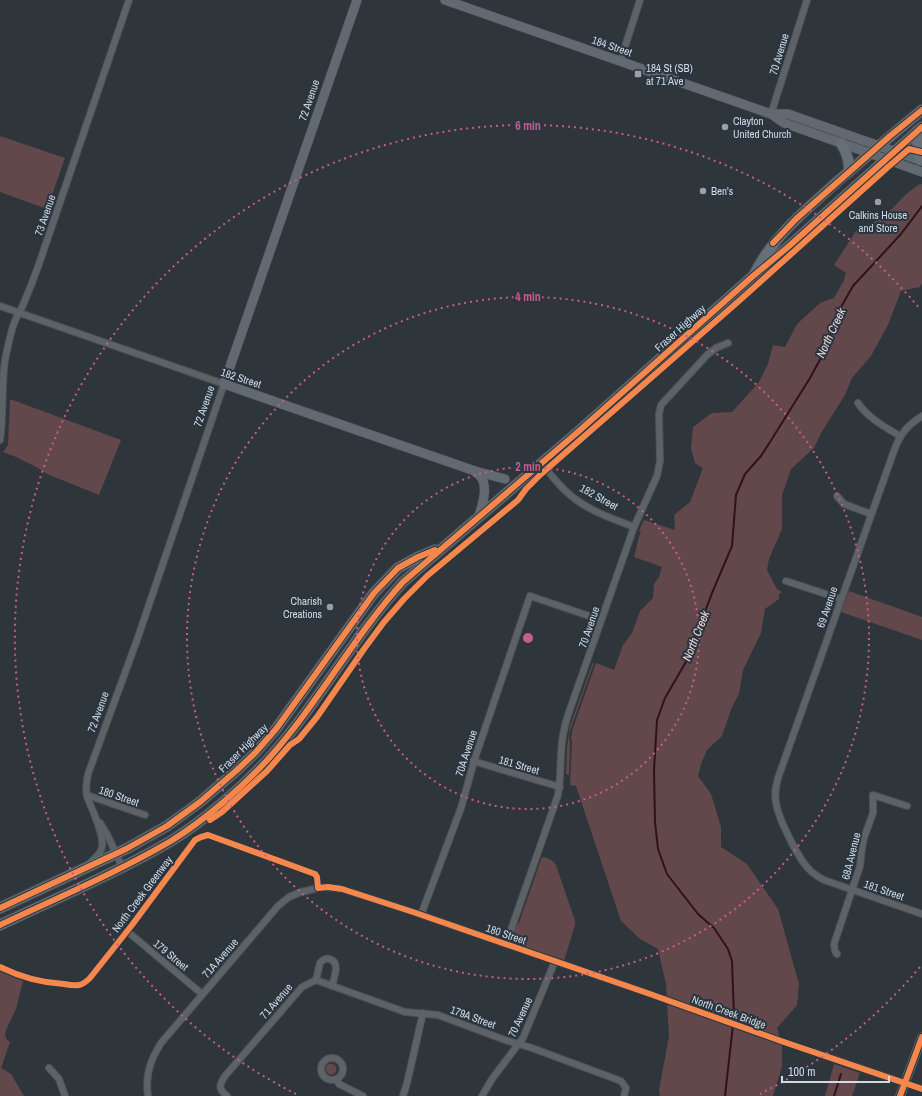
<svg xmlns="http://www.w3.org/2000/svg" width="922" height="1096" font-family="'Archivo Narrow',sans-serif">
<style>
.green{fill:#62484b}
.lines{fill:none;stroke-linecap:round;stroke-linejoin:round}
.stream{stroke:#311218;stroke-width:2}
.street-casing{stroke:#4c5258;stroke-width:8}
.secondary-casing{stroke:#4c5258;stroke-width:10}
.primary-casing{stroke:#4c5258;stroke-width:12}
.street{stroke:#5d6267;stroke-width:6}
.secondary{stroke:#626970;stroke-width:9}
.primary{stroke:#657079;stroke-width:10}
.cycleway-casing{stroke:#293540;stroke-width:8}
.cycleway{stroke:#f5874c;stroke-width:6}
.ring{fill:none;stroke:#c85c8a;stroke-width:2;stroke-dasharray:2 4}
.poi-dot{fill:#99a1a8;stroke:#293540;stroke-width:1.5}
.labels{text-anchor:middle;stroke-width:4;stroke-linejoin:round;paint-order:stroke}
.street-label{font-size:11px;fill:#d3dbe2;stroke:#293540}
.poi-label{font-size:11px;fill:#d3dbe2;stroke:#293540;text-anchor:start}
.water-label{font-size:12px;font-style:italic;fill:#f6d8da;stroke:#293540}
.centre{fill:#c85c8a;stroke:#293540;stroke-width:2}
.ring-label{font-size:12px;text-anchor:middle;font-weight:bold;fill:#c85c8a;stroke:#293540;stroke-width:4;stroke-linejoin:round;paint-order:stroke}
</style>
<rect width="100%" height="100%" fill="#2e353b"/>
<g class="green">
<path d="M 0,136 L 65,158 L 47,209 L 0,192 Z"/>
<path d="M 922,184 L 922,283 L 920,287 L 901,291 L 888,325 L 871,356 L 852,378 L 845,395 L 821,433 L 814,448 L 791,469 L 782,495 L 782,529 L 769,559 L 767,570 L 777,589 L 782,592 L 779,594 L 779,599 L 765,609 L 761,633 L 743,670 L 739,694 L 732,707 L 722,736 L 707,750 L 701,764 L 698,776 L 711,794 L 721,827 L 721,847 L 747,864 L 778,909 L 799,984 L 797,1005 L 777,1028 L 782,1046 L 782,1067 L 773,1096 L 660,1096 L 659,1090 L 669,1036 L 666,984 L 658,949 L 640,939 L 621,921 L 576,786 L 570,785 L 572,742 L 571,738 L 573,728 L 596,663 L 614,670 L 623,645 L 632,633 L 640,611 L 653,598 L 654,584 L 659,577 L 662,567 L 634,557 C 637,549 637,540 641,532 L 639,531 L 644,520 L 675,530 L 674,515 L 690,502 L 703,468 L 695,463 L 691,448 L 693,427 L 712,413 L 732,412 L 759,382 L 768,364 L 773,345 L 785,347 L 797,324 L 820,303 L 834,298 L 844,280 L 846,273 L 834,265 L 856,231 L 878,220 L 892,209 L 904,196 L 918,185 Z"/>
<path d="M 10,399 L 121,440 L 99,495 L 47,474 L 38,468 L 16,457 L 3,452 L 8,445 Z"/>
<path d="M 849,591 L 922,617 L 922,640 L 841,612 Z"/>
<path d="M 593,662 L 594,663 L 570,731 L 569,737 L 570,743 L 569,775 L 566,774 L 567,747 L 570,726 Z"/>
<path d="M 542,857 C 548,858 553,860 556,865 L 575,921 L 575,925 L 564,961 L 520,945 C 510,941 511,929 519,923 Z"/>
<path d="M 0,970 L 23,981 L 16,1009 L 6,1030 L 5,1035 L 7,1040 L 10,1042 L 1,1068 L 11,1074 L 24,1096 L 0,1096 Z"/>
<circle cx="331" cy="1069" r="5.5"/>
<path d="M 834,1064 L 860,1073 L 852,1096 L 825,1096 Z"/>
</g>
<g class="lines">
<g class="stream">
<path d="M 725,1096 L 734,1016 L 732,961 L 728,949 L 714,928 L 698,914 L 667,874 L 658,849 L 655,822 L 654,770 L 657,720 L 665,698 L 687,660 L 712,593 L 732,546 L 736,495 L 745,474 L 761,456 L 770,442 L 810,378 L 823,354 L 841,307 L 853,286 L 901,234 L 922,206"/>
<path d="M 834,1096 L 841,1074"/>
</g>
<defs>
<g id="street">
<path d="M 620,62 L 640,0"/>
<path d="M 771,114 L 807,0"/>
<path d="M 0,306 L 224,384 L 137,640 L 88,774 C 87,781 85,789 87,796 C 91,808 107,839 101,850 C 99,855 93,860 89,864"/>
<path d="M 858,403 C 868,418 885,427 900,436"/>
<path d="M 922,416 C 908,425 901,433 895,448 L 778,778 C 776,786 774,794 776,802 C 777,816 799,860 809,869 C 813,874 819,877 824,880 L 922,914"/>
<path d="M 0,440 C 4,414 1,387 5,360 C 8,347 10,333 15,321 C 17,315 21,310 23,305 C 29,291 34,278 39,264 L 129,0"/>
<path d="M 541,463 C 550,473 558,485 568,493 C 586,510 611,518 634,527"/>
<path d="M 837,496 L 844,504 L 871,514"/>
<path d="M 786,581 L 841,599"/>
<path d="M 473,761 L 560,787"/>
<path d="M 87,795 L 145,815"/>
<path d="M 100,823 L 107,834 L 122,867"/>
<path d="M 421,915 L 461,808 L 475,758 L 530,596 L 601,620"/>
<path d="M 127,931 L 202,994"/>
<path d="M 506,944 L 558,795 C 562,773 559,751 564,730 C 565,724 567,719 568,715 L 634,527 L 657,476 L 660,461 L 659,414 L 661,405 L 708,354 L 716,348 L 728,343"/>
<path d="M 837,954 L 835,951 L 834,944 L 860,866 L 862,848 L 864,838 L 873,813 L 873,795 L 907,806"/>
<path d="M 316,980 L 405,1012 L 438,1015 L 505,1040 L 532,1048 L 621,1081 L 626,1088 L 624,1096"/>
<path d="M 316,980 L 320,963 C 323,960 325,958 329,959 C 341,961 334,978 332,986"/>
<path d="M 814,1052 L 922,1089"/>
<circle cx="332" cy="1069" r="11"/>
<path d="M 49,1068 L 59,1079 L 65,1096"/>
<path d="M 336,1079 L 339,1084 L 363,1096"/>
<path d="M 148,1096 C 145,1075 150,1061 161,1043 L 278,906 L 289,897 L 301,892 L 323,887 L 342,889 L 413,912 L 650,994"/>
<path d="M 227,1096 C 218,1089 219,1085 225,1076 L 302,987 L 316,980"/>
<path d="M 403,1096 L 407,1083 L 423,1013"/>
<path d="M 482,1096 L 492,1079 L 523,1038 L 555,961"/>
</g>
<g id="secondary">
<path d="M 357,0 L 224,384 L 475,471 L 505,479"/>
<path d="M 445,0 L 771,114 L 784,123 L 841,143 L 922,172"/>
<path d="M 771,114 L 788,114 L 922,161"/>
<path d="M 475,471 C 478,474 482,477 483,481 C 487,492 482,505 479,516"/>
<path d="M 900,1096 L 922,1037"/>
</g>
<g id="primary">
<path d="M 917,131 L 917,140 L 920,160"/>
<path d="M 841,143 C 847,153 850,161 849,172"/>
<path d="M 755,273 C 774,235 807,209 838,181 C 866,157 894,133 922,110"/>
<path d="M 0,908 L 126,849 L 167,826 L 200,802 L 237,770 L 255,753 L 276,729 L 374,593 L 398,568 L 418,557 L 435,550"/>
<path d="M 0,925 C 57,898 116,873 171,841 C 205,820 243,787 270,757 C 319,702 354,636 403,582 L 579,431 L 753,276 L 788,247 L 922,127"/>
</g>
</defs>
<use href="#street" class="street-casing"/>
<use href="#secondary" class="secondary-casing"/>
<use href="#primary" class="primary-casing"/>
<use href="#street" class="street"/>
<use href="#secondary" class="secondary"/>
<use href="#primary" class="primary"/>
<defs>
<g id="cycleway">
<path d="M 773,243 L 797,218 L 890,136 L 922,110"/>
<path d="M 210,820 L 222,812 L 267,771 L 290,745 L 299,739 L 317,717 L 364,649 L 384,622 L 404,599 L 427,576 L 518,500 L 526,489 L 540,475 L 740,300 L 888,167 L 909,149 L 922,152"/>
<path d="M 0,908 L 126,849 L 167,826 L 200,802 L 237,770 L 255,753 L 276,729 L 374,593 L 398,568 L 418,557 L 435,550"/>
<path d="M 0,925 C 57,898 116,873 171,841 C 205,820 243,787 270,757 C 319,702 354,636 403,582 L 579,431 L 753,276 L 788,247 L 922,127"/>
<path d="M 0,967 C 20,977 41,983 64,984 C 69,985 74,986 79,985 C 84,984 87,981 90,978 L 132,925 L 195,840 L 201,837 L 208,835 L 315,874 L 317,877 L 318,888 L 328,887 L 342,889 L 413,912 L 650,994 L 781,1041 L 922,1089"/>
<path d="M 900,1096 L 922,1037"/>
</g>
</defs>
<use href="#cycleway" class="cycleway-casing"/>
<use href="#cycleway" class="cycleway"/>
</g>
<g class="ring">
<circle cx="528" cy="638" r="171"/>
<circle cx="528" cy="638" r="341"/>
<path d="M920 967A512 512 0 0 1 760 1094M296 1094A512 512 0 1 1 920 309"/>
</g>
<g class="poi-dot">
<rect x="634" y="70" width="8" height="8" rx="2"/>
<circle cx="725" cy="127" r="4"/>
<circle cx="703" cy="191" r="4"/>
<circle cx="878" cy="202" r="4"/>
<circle cx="330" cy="607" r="4"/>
</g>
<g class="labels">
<g class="street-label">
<text transform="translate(612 46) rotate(19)" y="4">184 Street</text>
<text transform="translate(779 54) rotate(-73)" y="4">70 Avenue</text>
<text transform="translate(309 100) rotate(-71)" y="4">72 Avenue</text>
<text transform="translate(45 215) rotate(-71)" y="4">73 Avenue</text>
<text transform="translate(680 328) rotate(-42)" y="4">Fraser Highway</text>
<text transform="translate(241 378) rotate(18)" y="4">182 Street</text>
<text transform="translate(204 406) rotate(-71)" y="4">72 Avenue</text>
<text transform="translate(599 497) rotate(29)" y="4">182 Street</text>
<text transform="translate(827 607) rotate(-71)" y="4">69 Avenue</text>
<text transform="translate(589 627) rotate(-71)" y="4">70 Avenue</text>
<text transform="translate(98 712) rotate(-70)" y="4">72 Avenue</text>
<text transform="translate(243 748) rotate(-45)" y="4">Fraser Highway</text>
<text transform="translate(466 753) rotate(-72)" y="4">70A Avenue</text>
<text transform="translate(519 765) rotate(16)" y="4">181 Street</text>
<text transform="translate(119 796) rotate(19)" y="4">180 Street</text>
<text transform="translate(851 856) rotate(-76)" y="4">68A Avenue</text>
<text transform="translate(884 890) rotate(19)" y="4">181 Street</text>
<text transform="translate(142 894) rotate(-53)" y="4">North Creek Greenway</text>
<text transform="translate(506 934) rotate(19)" y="4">180 Street</text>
<text transform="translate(171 955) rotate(40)" y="4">179 Street</text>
<text transform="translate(220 958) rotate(-49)" y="4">71A Avenue</text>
<text transform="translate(276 1001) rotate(-49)" y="4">71 Avenue</text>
<text transform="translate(729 1012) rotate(20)" y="4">North Creek Bridge</text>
<text transform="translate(473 1017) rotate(20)" y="4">179A Street</text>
<text transform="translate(520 1017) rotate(-65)" y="4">70 Avenue</text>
</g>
<g class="poi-label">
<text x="646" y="72">184 St (SB)<tspan x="646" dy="13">at 71 Ave</tspan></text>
<text x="733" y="125">Clayton<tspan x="733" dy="13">United Church</tspan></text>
<text x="711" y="195">Ben's</text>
<text x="878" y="219" text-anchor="middle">Calkins House<tspan x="878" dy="13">and Store</tspan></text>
<text x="322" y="605" text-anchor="end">Charish<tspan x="322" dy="13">Creations</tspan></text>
</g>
<g class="water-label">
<text transform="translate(831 333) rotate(-65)" y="4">North Creek</text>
<text transform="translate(696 636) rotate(-68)" y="4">North Creek</text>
</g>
</g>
<circle cx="528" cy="638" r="6" class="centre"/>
<g class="ring-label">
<text x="528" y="130">6 min</text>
<text x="528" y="301">4 min</text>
<text x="528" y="471">2 min</text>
</g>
<path d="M782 1076v6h107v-6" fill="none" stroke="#d3dbe2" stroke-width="2"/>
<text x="788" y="1076" font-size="12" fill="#d3dbe2" stroke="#293540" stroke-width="3" paint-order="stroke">100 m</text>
</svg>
